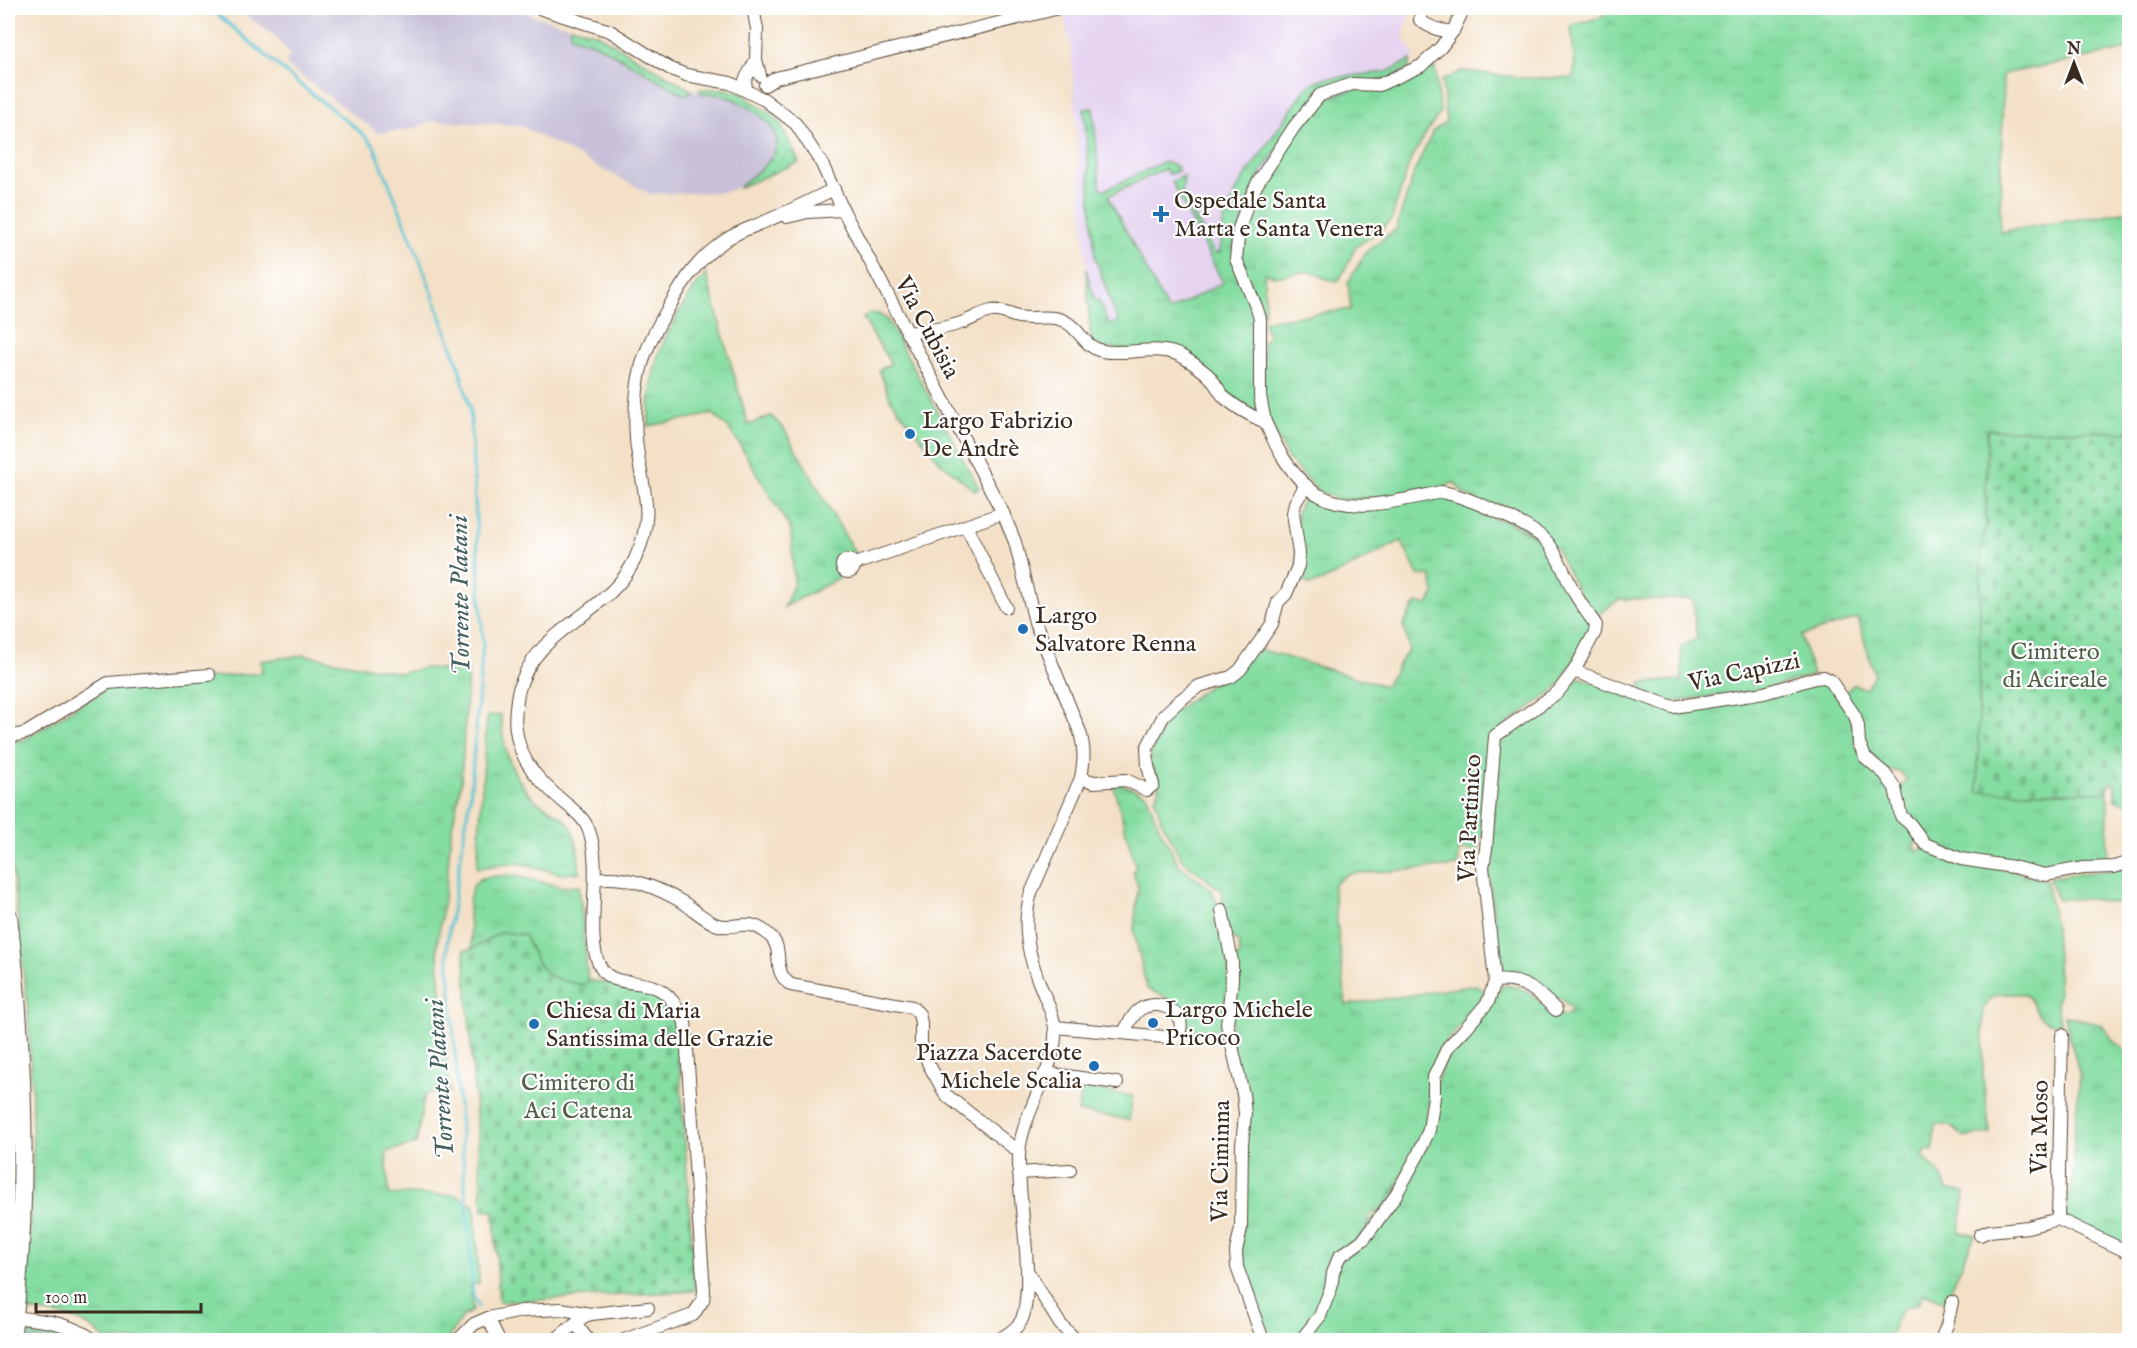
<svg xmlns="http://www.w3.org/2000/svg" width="2137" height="1348" font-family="'IM FELL English',serif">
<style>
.built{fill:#e5d3f0}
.industrial{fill:#c7c0d8}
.grass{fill:url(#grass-tufts);stroke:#608460;stroke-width:1.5}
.forest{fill:url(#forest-firs);stroke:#547353;stroke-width:1.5}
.cemetery{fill:url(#cemetery-stones);stroke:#608460;stroke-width:1.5}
.garden{fill:url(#garden-dots);stroke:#608460;stroke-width:1.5}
.pitch{fill:#85dda2;stroke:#608460;stroke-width:1.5}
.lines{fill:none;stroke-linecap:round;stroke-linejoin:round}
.stream{stroke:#5bc5d6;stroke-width:3}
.minor-casing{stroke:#574537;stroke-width:14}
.highway-casing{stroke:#574537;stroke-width:20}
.minor{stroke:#fff;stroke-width:12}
.highway{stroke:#fff;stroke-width:18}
.poi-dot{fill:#1f6fb2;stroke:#fff;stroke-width:2}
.labels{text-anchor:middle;stroke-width:4.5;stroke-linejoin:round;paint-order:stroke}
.poi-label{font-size:24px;fill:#3b2a1e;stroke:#fff;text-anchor:start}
.street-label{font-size:24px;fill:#3b2a1e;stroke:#fff}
.park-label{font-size:24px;fill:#516046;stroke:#fff}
.water-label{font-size:26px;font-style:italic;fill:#46605e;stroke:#fff}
</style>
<defs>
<pattern id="grass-tufts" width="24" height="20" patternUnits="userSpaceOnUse" patternTransform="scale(1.5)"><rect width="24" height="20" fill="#85dda2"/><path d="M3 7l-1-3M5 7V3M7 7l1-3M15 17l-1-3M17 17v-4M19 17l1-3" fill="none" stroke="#74be8b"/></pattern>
<pattern id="forest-firs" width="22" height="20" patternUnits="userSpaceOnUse" patternTransform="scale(1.5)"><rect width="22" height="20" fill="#6cbc88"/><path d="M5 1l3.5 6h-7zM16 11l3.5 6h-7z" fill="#5a996f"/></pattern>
<pattern id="cemetery-stones" width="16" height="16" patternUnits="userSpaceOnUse" patternTransform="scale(1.5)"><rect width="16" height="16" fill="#85dda2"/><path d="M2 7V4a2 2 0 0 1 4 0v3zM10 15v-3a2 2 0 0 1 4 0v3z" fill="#74be8b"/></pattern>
<pattern id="garden-dots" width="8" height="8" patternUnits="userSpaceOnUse" patternTransform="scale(1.5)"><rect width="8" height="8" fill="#85dda2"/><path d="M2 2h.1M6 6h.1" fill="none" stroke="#74be8b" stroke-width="1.8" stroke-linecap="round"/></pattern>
</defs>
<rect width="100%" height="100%" fill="#fff"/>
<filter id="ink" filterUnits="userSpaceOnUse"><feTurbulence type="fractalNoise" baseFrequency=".0167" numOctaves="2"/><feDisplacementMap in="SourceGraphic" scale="12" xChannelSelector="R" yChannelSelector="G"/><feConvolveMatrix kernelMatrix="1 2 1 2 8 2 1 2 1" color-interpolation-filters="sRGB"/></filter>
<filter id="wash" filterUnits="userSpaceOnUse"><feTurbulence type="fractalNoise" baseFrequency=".008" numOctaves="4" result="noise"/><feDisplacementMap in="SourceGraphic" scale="24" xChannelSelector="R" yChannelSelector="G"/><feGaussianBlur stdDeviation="1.35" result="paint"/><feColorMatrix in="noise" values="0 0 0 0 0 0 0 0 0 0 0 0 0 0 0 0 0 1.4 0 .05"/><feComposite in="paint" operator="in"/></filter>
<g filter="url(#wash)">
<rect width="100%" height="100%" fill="#f3e0c6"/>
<path class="built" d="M 1062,8 L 1412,8 L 1403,36 L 1414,55 L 1409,68 L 1236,271 L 1183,354 L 1091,342 L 1071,46 Z"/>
<path class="industrial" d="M 236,8 L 507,8 L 597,34 L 692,91 L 703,89 L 724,89 L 772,115 L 780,123 L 799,162 L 726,192 L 650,194 L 519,125 L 433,121 L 408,130 L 378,133 L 285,64 L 290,55 L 275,36 Z"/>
<g class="grass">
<path d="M 1609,8 L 2114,8 L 2129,15 L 2129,49 L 2003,74 L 2000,232 L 2129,211 L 2129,432 L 1987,430 L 1986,530 L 1981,547 L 1978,791 L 2108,792 L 2107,860 L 2102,865 L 2046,871 L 1962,856 L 1929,842 L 1902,809 L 1899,789 L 1907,780 L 1901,772 L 1887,770 L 1869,755 L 1844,694 L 1854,684 L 1866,689 L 1874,674 L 1858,618 L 1801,636 L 1813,675 L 1763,690 L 1670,702 L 1639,690 L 1641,683 L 1682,680 L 1681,646 L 1697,639 L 1693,599 L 1620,599 L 1596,616 L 1579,593 L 1555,547 L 1463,493 L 1454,482 L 1443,488 L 1395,498 L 1338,499 L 1320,492 L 1288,459 L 1268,417 L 1263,396 L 1263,341 L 1267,339 L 1268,332 L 1265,329 L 1264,321 L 1351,309 L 1348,283 L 1366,252 L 1396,229 L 1415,170 L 1433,131 L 1446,122 L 1442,79 L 1453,76 L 1462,71 L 1525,78 L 1572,78 L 1575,68 L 1571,26 L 1604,16 Z"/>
<path d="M 1411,60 L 1409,68 L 1389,78 L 1319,91 L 1258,177 L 1233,247 L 1255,311 L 1258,413 L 1227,395 L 1183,354 L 1104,348 L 1091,342 L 1086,269 L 1095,301 L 1099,300 L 1109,325 L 1118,322 L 1095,257 L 1084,109 L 1093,108 L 1100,187 L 1105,190 L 1163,162 L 1177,166 L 1178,171 L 1169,174 L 1165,169 L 1108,196 L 1168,311 L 1223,283 L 1172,182 L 1184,176 L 1182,191 L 1214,253 L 1220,253 L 1221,233 L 1225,215 L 1240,184 L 1306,88 L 1321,79 L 1387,72 Z"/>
<path d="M 1425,68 L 1435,68 L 1440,113 L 1428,130 L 1409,164 L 1392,218 L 1382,229 L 1356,247 L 1339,281 C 1322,280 1325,276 1312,272 C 1297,268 1282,282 1265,273 C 1262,287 1267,300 1264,315 L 1242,268 L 1241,246 L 1251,205 L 1263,184 L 1298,129 L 1322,99 Z"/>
<path d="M 706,274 L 748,425 L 771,416 L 784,429 L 856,555 L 846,554 L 836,560 L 836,571 L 841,577 L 784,607 L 794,583 L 791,530 L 740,445 L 729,429 L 713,414 L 649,426 C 648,405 652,370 660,351 C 671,326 688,294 706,274 Z"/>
<path d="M 871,313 L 878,314 L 887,319 L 979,488 L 975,491 L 939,461 L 891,400 L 879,370 L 891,364 L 863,318 Z"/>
<path d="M 1307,493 L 1323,501 L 1445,496 L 1494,515 L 1494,520 L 1504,520 L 1541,540 L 1593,627 L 1557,688 L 1492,735 L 1484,834 L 1480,838 L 1478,851 L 1459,850 L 1458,866 L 1348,874 L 1333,885 L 1346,1005 L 1476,985 L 1483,990 L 1485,1000 L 1440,1048 L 1428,1077 L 1430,1098 L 1425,1128 L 1414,1155 L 1383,1208 L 1370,1214 L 1366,1228 L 1357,1240 L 1334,1258 L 1326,1276 L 1328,1286 L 1316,1316 L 1312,1315 L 1307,1327 L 1295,1340 L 1266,1340 L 1241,1265 L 1245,1139 L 1231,1031 L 1235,962 L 1240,953 L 1238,942 L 1229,936 L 1221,890 L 1182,860 L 1161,820 L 1155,798 L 1158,791 L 1158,777 L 1150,764 L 1151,753 L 1167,717 L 1259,649 L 1385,686 L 1409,649 L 1403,625 L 1416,603 L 1428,605 L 1434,594 L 1431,576 L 1418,575 L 1401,541 L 1322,581 L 1310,585 L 1298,578 L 1297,512 Z"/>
<path d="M 304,655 L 400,673 L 425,668 L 468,671 L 461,783 L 451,833 L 447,878 L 437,946 L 450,1093 L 425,1093 L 416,1144 L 386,1152 L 389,1194 L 456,1195 L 475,1207 L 479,1284 L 470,1285 L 473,1310 L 463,1316 L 447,1340 L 105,1340 C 86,1316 52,1314 24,1310 L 33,1175 L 32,1089 L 27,1001 L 8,832 L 8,743 L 26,739 L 109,686 L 262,673 L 261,661 Z"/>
<path d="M 1578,677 L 1670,709 L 1824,681 L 1850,713 L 1856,746 L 1883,776 L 1917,840 L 1913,846 L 1917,851 L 1926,848 L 2046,880 L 2055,927 L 2059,993 L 2057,1006 L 2061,1025 C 2033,1019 2041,1013 2026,994 L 2001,994 L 1992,997 L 1983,1009 L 1983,1077 L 1990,1133 L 1965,1138 L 1951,1126 L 1935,1124 L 1933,1151 L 1927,1150 L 1923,1156 L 1942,1177 L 1947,1190 L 1965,1192 L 1959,1233 L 1975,1235 L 1951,1289 L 1948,1303 L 1924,1293 L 1919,1303 L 1902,1309 L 1887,1340 L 1306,1340 L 1340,1262 L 1429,1145 L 1437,1081 L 1449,1052 L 1496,997 L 1501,987 C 1515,982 1533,994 1542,1004 L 1547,1005 L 1555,1014 L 1566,1016 L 1572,1010 L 1560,997 L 1554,1002 L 1536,985 L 1497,970 C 1498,935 1492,902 1488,868 C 1487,856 1498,850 1492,838 L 1498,737 L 1561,694 Z"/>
<path d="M 501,715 C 502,747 512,781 538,802 C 549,809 564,816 571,827 C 578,840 578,858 580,872 L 562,874 L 518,863 L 477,868 L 487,716 Z"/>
<path d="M 1122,784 L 1146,794 L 1158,825 L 1179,865 L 1213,891 L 1217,905 L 1229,965 L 1223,1028 L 1187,1033 C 1181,1002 1175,1001 1147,989 L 1134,931 L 1138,887 L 1133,871 L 1136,868 L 1113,785 Z"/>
<path d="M 2129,868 L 2129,905 L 2090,899 L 2057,899 L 2049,880 L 2050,877 Z"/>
<path d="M 512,875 L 562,887 L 579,886 L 588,980 L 585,986 C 540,978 543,973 524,935 L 501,932 L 472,949 C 471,932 461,885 483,878 C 492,876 503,876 512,875 Z"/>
<path d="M 2064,1015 L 2102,1025 L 2115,1043 L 2120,1045 L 2129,1056 L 2129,1250 L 2066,1219 L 2067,1201 L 2072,1190 L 2074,1167 L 2074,1134 L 2080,1076 Z"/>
</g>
<path class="forest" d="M 22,1323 L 55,1327 L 81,1340 L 20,1340 Z"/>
<g class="cemetery">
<path d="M 1987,430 L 2129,432 L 2129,803 L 2115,800 L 2115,784 L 2109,783 L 2108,792 L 1978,792 L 1981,547 L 1986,530 Z"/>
<path d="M 501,932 L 524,935 C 543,973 540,978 585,985 L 588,980 C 611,985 644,986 662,1002 C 670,1009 673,1018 677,1027 L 695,1291 L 499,1302 L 494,1211 L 483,1211 L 464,950 L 472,949 Z"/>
</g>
<g class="garden">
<path d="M 571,26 L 597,34 L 692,91 L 685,95 L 596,44 L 570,36 Z"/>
<path d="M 700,89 L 724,89 L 740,93 L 772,115 L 780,123 L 799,162 L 738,188 C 749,177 772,164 776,148 C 783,124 743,102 724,96 C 718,93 708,94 701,94 Z"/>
</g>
<path class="pitch" d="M 1082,1088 L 1133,1096 L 1129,1120 L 1078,1112 Z"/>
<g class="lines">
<path class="stream" d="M 210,8 L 297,82 L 363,134 L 374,146 L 421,263 L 459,366 L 470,409 L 483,644 L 470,797 L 447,943 L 473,1294 L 478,1307"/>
</g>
</g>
<g filter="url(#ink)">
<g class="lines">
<defs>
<g id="minor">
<path d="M 539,8 L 610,31 L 669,68 L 686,75 L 730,83 L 765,100 L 796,124 L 822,164 L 843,210 L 1003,513 L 1015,542 L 1035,622 L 1080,732 C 1085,749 1084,761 1081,778 L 1031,893 C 1021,927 1029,958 1042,990 C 1047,1002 1054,1016 1055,1029 C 1058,1068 1020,1114 1019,1156 C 1018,1200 1029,1244 1027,1288 C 1026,1298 1026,1310 1022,1319 C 1018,1329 1007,1334 999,1340"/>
<path d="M 753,8 L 757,29 L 756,60 L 760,75"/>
<path d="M 1422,8 L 1420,20 C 1428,27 1442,32 1453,31"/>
<path d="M 2128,8 L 2130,9"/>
<path d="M 765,85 L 776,78 L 1055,9"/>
<path d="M 746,89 L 745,80 L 756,60"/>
<path d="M 787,217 L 808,212 L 843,210"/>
<path d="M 907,333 C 925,331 944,329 961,323 C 971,320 981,313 991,311 C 1001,309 1009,315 1018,317 C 1031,320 1046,315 1059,319 C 1078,324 1083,347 1102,351 C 1129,356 1158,343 1183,357 C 1191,362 1202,369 1209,376 C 1215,382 1219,392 1225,398 C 1237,408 1251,416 1265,422 C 1271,434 1276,447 1284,459 C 1292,471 1305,488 1319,495 C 1353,515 1405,499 1441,492 C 1462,494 1537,527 1549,544 C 1559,558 1565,575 1573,590 C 1579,602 1588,614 1596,625 L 1595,632 L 1574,671 L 1558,692 L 1495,736 L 1486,849 L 1483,867 L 1495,981 L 1488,1002 L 1465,1029 L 1448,1047 L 1434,1077 L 1434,1097 L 1429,1130 L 1418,1155 L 1394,1198 L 1364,1239 L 1339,1257 L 1333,1273 L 1331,1288 L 1320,1316 L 1301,1340"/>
<path d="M 1265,422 L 1260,396 L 1260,319 L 1257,309 L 1236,259 L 1239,229 L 1247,205 L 1257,184 L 1294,127 L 1320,95 L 1352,84 L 1379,85 L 1421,66 L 1441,47 L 1453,31 L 1464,8"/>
<path d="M 966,526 L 1006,607"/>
<circle cx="848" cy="566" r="6"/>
<path d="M 855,564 L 1003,513"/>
<path d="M 1574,671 L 1673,707 L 1764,693 L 1815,678 L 1824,677 L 1830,680 L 1855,716 L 1858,726 L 1859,743 L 1865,757 L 1885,774 L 1895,788 L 1901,816 L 1910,824 L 1925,844 L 1961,859 L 2013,867 L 2045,875 L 2083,868 L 2114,867 L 2130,862"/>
<path d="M 8,737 L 26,733 L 108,683 L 209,675"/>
<path d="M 1081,778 L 1094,782 L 1126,780 L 1147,790 L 1153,785 L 1148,766 L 1147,748 L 1164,715 L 1179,701 L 1199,686 L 1231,677 L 1240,670 L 1272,624 L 1278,602 L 1286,594 L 1298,566 L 1299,553 L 1293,513 L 1295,503 L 1306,485"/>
<path d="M 596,879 C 625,874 659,888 684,903 C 694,910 704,919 715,924 C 734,932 746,915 768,934 C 787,950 769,969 791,985 L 912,1007 L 919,1014 L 921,1023 L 921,1043 L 929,1065 L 946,1095 L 1019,1152"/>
<path d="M 1222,910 L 1232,962 L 1232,980 L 1227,1024 L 1243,1094 L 1245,1114 L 1242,1145 L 1241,1228 L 1236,1251 L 1237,1267 L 1263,1340"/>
<path d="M 1495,981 C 1524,978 1537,991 1556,1010"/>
<path d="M 1055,1027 L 1176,1038 C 1193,1016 1160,995 1139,1010 C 1132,1015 1128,1026 1123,1033"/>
<path d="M 1045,1073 L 1117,1083"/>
<path d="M 1019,1173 L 1070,1170"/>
<path d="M 2058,1219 L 2062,1035"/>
<path d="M 1980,1235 L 1989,1231 L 2028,1227 L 2058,1219 L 2130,1253"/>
<path d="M 1028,1272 L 1060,1324 L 1076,1340"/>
<path d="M 22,1318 C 49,1321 71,1324 94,1340"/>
<path d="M 488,1318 L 499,1340"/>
<path d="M 576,1324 L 588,1340"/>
<path d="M 458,1340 L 474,1324 L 488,1318 L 522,1311 L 561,1309 L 591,1314"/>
<path d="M 555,1340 L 583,1317 L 591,1314 L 648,1308"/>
<path d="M 624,1340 L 693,1315 L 703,1300 L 704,1291 L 685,1022 C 678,1008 670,993 654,987 C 637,980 611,986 601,968 C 583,939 604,870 589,831 C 585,819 575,811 565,803 C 541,783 520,763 516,730 C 514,718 516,705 518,693 C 534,626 608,617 635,559 C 658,510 640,487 636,439 C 634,410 636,372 649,345 C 654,332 662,319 669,307 C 685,278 699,258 727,239 C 741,230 756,226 771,219 C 792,210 813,199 834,189"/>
<path d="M 1941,1340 L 1947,1325 L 1952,1302"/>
</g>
<path id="highway" d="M 8,916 C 24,1056 30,1200 11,1340"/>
</defs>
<use href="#minor" class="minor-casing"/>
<use href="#highway" class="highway-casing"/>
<use href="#minor" class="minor"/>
<use href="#highway" class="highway"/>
</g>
</g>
<g class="poi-dot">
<path d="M1158 205h6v6h6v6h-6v6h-6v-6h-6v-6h6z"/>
<circle cx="910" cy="434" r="6"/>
<circle cx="1023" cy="629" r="6"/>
<circle cx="1153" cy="1023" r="6"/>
<circle cx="534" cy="1024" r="6"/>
<circle cx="1094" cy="1066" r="6"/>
</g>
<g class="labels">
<g class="poi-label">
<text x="1174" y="208">Ospedale Santa<tspan x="1174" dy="28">Marta e Santa Venera</tspan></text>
<text x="922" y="428">Largo Fabrizio<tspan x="922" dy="28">De Andrè</tspan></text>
<text x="1035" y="623">Largo<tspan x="1035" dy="28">Salvatore Renna</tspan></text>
<text x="1165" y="1017">Largo Michele<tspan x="1165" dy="28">Pricoco</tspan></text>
<text x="546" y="1018">Chiesa di Maria<tspan x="546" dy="28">Santissima delle Grazie</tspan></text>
<text x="1082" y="1060" text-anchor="end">Piazza Sacerdote<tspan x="1082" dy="28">Michele Scalia</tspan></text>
</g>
<g class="street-label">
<text transform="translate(928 327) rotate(62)" y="8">Via Cubisia</text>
<text transform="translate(1744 671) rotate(-12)" y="8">Via Capizzi</text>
<text transform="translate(1469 818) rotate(-87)" y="8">Via Partinico</text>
<text transform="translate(2039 1127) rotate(-89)" y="8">Via Moso</text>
<text transform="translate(1220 1161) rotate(-89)" y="8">Via Ciminna</text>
</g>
<g class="park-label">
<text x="2055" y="659">Cimitero<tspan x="2055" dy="28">di Acireale</tspan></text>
<text x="578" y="1090">Cimitero di<tspan x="578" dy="28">Aci Catena</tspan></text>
</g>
<g class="water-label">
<text transform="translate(459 595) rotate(-91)" y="9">Torrente Platani</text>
<text transform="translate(439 1079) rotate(-94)" y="9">Torrente Platani</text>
</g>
</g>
<rect width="2137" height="1348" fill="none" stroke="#fff" stroke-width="30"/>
<g transform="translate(2074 63)" stroke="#ffffff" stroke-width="4.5" paint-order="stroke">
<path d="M0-4.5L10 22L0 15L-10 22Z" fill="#3b2a1e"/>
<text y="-9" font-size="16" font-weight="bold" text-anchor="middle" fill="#3b2a1e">N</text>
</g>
<path d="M36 1303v9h165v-9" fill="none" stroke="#3b2a1e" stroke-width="3"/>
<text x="45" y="1303" font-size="18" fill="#3b2a1e" stroke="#ffffff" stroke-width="4.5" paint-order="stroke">100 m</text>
</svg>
